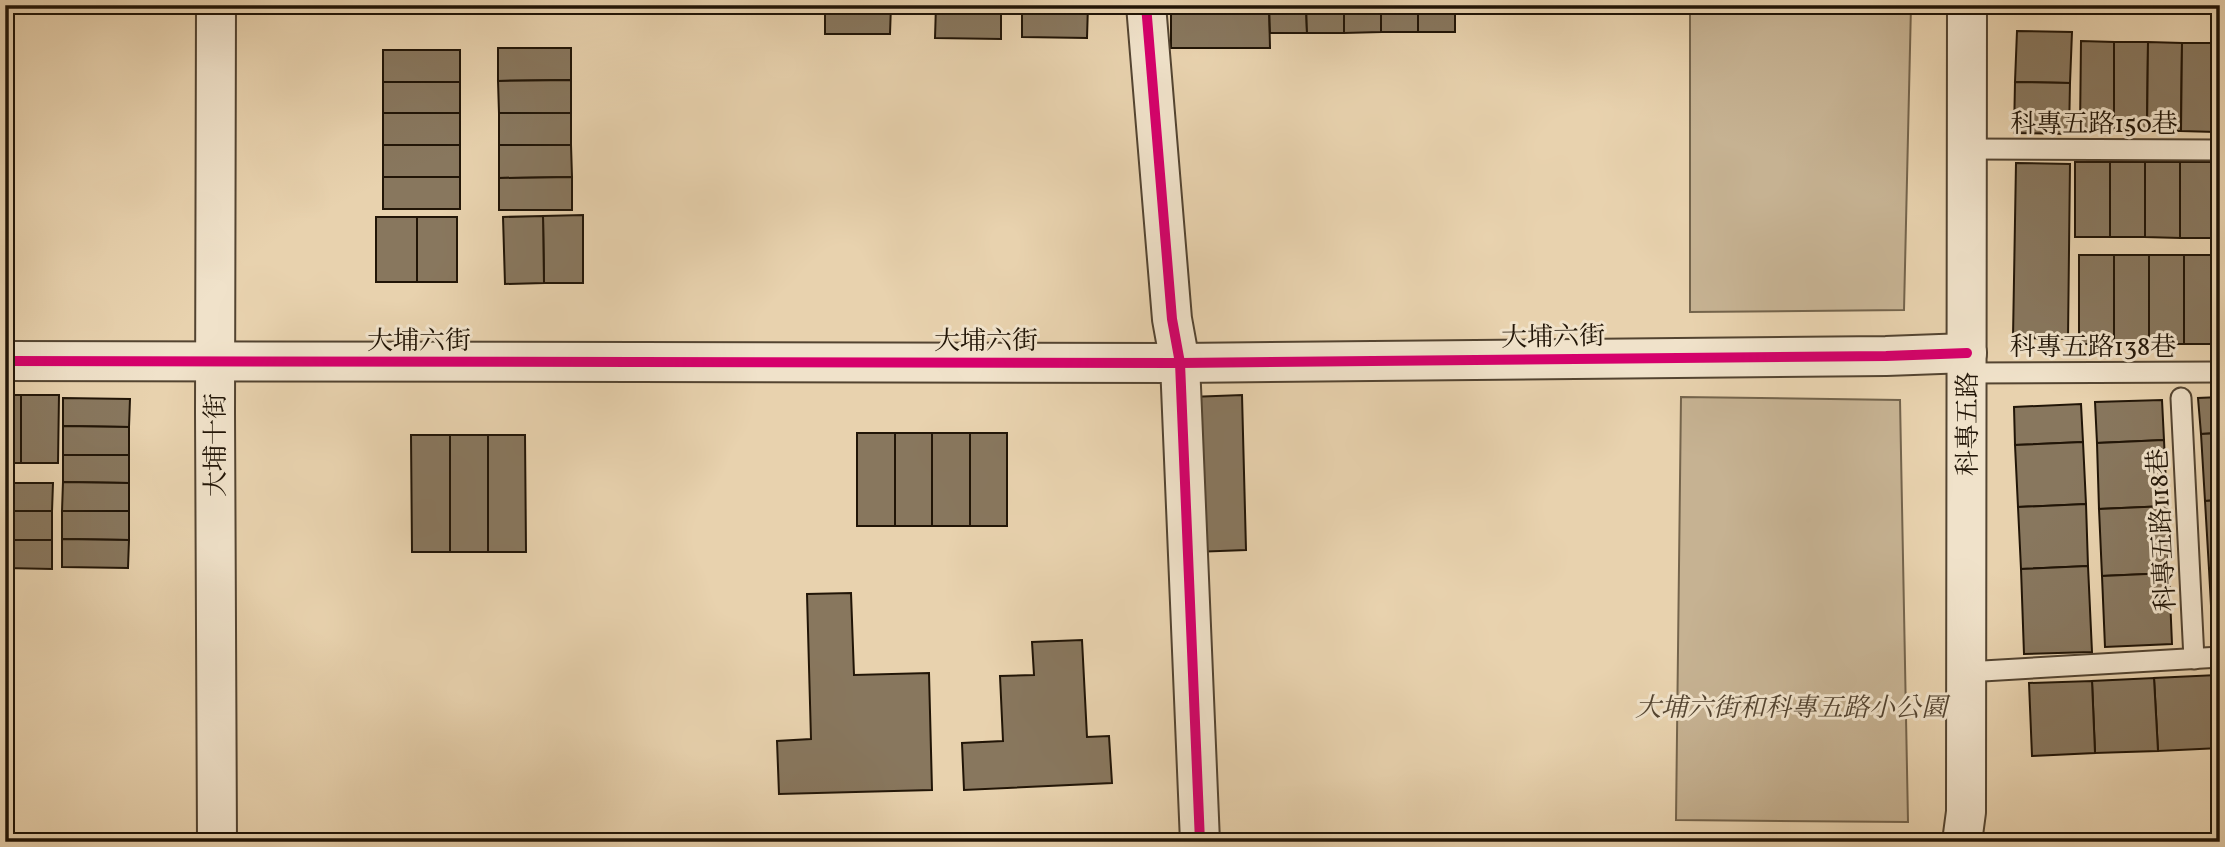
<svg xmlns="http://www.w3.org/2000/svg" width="2225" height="847" font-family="Vollkorn,'Noto Serif TC',serif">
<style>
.green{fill:#c6b292;stroke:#74644c;stroke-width:2}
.building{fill:#88775e;stroke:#211507;stroke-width:2}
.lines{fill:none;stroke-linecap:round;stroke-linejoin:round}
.service-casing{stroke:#534431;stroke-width:23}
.minor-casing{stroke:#534431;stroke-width:42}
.service{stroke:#f0e2ca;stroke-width:19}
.minor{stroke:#f0e2ca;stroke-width:38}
.cycleway-casing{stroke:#f0e2ca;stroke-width:15}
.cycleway{stroke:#d6006c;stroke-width:10}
.labels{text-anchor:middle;stroke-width:6;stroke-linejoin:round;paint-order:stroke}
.street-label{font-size:26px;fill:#211507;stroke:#f0e2ca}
.park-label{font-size:26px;font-style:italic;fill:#534431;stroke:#f0e2ca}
</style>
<rect width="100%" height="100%" fill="#e8d2ae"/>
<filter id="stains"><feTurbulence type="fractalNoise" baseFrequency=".00286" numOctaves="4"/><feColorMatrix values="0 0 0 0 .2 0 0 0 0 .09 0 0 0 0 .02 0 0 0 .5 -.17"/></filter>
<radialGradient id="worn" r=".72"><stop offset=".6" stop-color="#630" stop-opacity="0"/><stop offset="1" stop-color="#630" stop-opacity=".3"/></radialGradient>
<g class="green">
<path d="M 1690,5 L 1911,5 L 1904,310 L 1690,312 Z"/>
<path d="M 1681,397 L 1900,400 L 1908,822 L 1676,820 Z"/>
</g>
<g class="building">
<path d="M 825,5 L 891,5 L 890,34 L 825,34 Z"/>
<path d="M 936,5 L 1001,5 L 1001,39 L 935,38 Z"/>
<path d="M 1022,5 L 1088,5 L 1087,38 L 1022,37 Z"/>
<path d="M 1171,5 L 1269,5 L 1270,48 L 1171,48 Z"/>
<path d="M 1269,5 L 1306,5 L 1307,33 L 1270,33 Z"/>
<path d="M 1306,5 L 1344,5 L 1344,33 L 1307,33 Z"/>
<path d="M 1344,5 L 1381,5 L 1381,32 L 1344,33 Z"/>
<rect x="1381" y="5" width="37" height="27"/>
<rect x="1418" y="5" width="37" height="27"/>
<path d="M 2017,31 L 2072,32 L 2070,83 L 2015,82 Z"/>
<path d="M 2081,41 L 2114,42 L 2114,130 L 2080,130 Z"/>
<path d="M 2114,42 L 2148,42 L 2147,131 L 2114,130 Z"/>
<path d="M 2148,42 L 2182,43 L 2181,131 L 2147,131 Z"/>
<path d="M 2182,43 L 2216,43 L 2215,132 L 2181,131 Z"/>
<path d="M 2216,43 L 2220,43 L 2220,132 L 2215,132 Z"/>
<path d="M 498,48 L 571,48 L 571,80 L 498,81 Z"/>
<rect x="383" y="50" width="77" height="32"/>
<path d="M 571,80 L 571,113 L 499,113 L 498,81 Z"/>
<rect x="383" y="82" width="77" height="31"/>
<path d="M 2015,82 L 2070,83 L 2069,134 L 2014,133 Z"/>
<rect x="383" y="113" width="77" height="32"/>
<rect x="499" y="113" width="72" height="32"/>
<rect x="383" y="145" width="77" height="32"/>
<path d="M 499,145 L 571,145 L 572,177 L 499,178 Z"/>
<rect x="2075" y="162" width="35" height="75"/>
<rect x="2110" y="162" width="35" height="75"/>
<path d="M 2145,162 L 2180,162 L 2180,238 L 2145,237 Z"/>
<rect x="2180" y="162" width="35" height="76"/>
<rect x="2215" y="162" width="5" height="76"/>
<path d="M 2016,163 L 2070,164 L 2068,339 L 2013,338 Z"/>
<rect x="383" y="177" width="77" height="32"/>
<path d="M 572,177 L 572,210 L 499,210 L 499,178 Z"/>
<path d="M 583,215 L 583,283 L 544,283 L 543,216 Z"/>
<path d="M 543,216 L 544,283 L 505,284 L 503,217 Z"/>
<rect x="376" y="217" width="41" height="65"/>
<rect x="417" y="217" width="40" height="65"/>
<rect x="2079" y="255" width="35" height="89"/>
<rect x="2114" y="255" width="35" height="89"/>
<rect x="2149" y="255" width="35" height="89"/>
<rect x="2184" y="255" width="35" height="89"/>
<rect x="5" y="395" width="16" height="68"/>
<path d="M 21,395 L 59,395 L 58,463 L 21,463 Z"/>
<path d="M 1242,395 L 1246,550 L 1194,552 L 1190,397 Z"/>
<path d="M 2220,397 L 2220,433 L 2201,434 L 2198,398 Z"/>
<path d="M 63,398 L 130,399 L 129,427 L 63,426 Z"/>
<path d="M 2162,400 L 2164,440 L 2097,443 L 2095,402 Z"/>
<path d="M 2081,404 L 2083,442 L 2015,445 L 2014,407 Z"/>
<path d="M 63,426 L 129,427 L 129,455 L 63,455 Z"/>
<rect x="857" y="433" width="38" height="93"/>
<rect x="895" y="433" width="37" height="93"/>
<rect x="932" y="433" width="38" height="93"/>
<rect x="970" y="433" width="37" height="93"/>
<path d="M 2220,433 L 2220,500 L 2205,501 L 2201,434 Z"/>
<path d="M 411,435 L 450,435 L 450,552 L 412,552 Z"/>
<rect x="450" y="435" width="38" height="117"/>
<path d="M 488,435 L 525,435 L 526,552 L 488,552 Z"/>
<path d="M 2164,440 L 2167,506 L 2099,509 L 2097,443 Z"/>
<path d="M 2083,442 L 2086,504 L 2018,507 L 2015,445 Z"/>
<path d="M 63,455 L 129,455 L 129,483 L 63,482 Z"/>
<path d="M 63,482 L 129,483 L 129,511 L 62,511 Z"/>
<path d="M 5,483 L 53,483 L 52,511 L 5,511 Z"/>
<path d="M 2220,500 L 2220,568 L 2209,569 L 2205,501 Z"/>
<path d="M 2086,504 L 2088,566 L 2021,569 L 2018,507 Z"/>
<path d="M 2167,506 L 2169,573 L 2102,576 L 2099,509 Z"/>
<rect x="5" y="511" width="47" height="29"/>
<path d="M 62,511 L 129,511 L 129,540 L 62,539 Z"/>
<path d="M 62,539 L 129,540 L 128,568 L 62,567 Z"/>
<path d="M 5,540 L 52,540 L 52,569 L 5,568 Z"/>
<path d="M 2088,566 L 2092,652 L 2024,654 L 2021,569 Z"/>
<path d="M 2220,568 L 2220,642 L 2213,642 L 2209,569 Z"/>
<path d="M 2169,573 L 2172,644 L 2105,647 L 2102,576 Z"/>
<path d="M 851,593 L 854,675 L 929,673 L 932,790 L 779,794 L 777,741 L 811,739 L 807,594 Z"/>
<path d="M 1082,640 L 1087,737 L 1109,736 L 1112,783 L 964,790 L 962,743 L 1003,741 L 1000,676 L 1034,675 L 1032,642 Z"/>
<path d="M 2217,675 L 2220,675 L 2220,734 Z"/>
<path d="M 2217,675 L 2220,748 L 2158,751 L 2154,678 Z"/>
<path d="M 2154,678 L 2158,751 L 2095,753 L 2092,681 Z"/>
<path d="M 2092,681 L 2095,753 L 2032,756 L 2029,683 Z"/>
</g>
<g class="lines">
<defs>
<g id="service">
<path d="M 1967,149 L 2220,150"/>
<path d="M 1967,373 L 2220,372"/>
<path d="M 2181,398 L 2194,659"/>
<path d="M 1966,672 L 2220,657"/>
</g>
<g id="minor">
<path d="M 216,5 L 215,412 L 217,842"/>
<path d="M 1146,5 L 1172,319 L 1180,363 L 1200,842"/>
<path d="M 5,361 L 1180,363 L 1886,356 L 1967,353"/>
<path d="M 1962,842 L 1966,812 L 1967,5"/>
</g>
</defs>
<use href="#service" class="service-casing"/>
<use href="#minor" class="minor-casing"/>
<use href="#service" class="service"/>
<use href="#minor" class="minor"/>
<defs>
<g id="cycleway">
<path d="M 1146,5 L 1172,319 L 1180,363 L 1200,842"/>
<path d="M 5,361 L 1180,363 L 1886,356 L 1967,353"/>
</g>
</defs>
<use href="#cycleway" class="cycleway-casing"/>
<use href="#cycleway" class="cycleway"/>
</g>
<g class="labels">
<g class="street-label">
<text x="2094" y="132">科專五路150巷</text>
<text transform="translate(1553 336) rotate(-1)" y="9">大埔六街</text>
<text x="419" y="349">大埔六街</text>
<text x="986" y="349">大埔六街</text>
<text x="2093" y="355">科專五路138巷</text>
<text transform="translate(1967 424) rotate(-90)" y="9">科專五路</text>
<text transform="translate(215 445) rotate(-90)" y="9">大埔十街</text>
<text transform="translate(2161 530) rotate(-93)" y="9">科專五路118巷</text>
</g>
<g class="park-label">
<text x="1791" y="716">大埔六街和科專五路小公園</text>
</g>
</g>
<rect width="2225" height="847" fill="none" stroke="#e8d2ae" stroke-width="28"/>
<rect x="7" y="7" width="2211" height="833" fill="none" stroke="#211507" stroke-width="3.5"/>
<rect x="14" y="14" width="2197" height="819" fill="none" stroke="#211507" stroke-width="2"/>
<rect width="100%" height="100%" filter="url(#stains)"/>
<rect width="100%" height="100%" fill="url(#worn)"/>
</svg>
